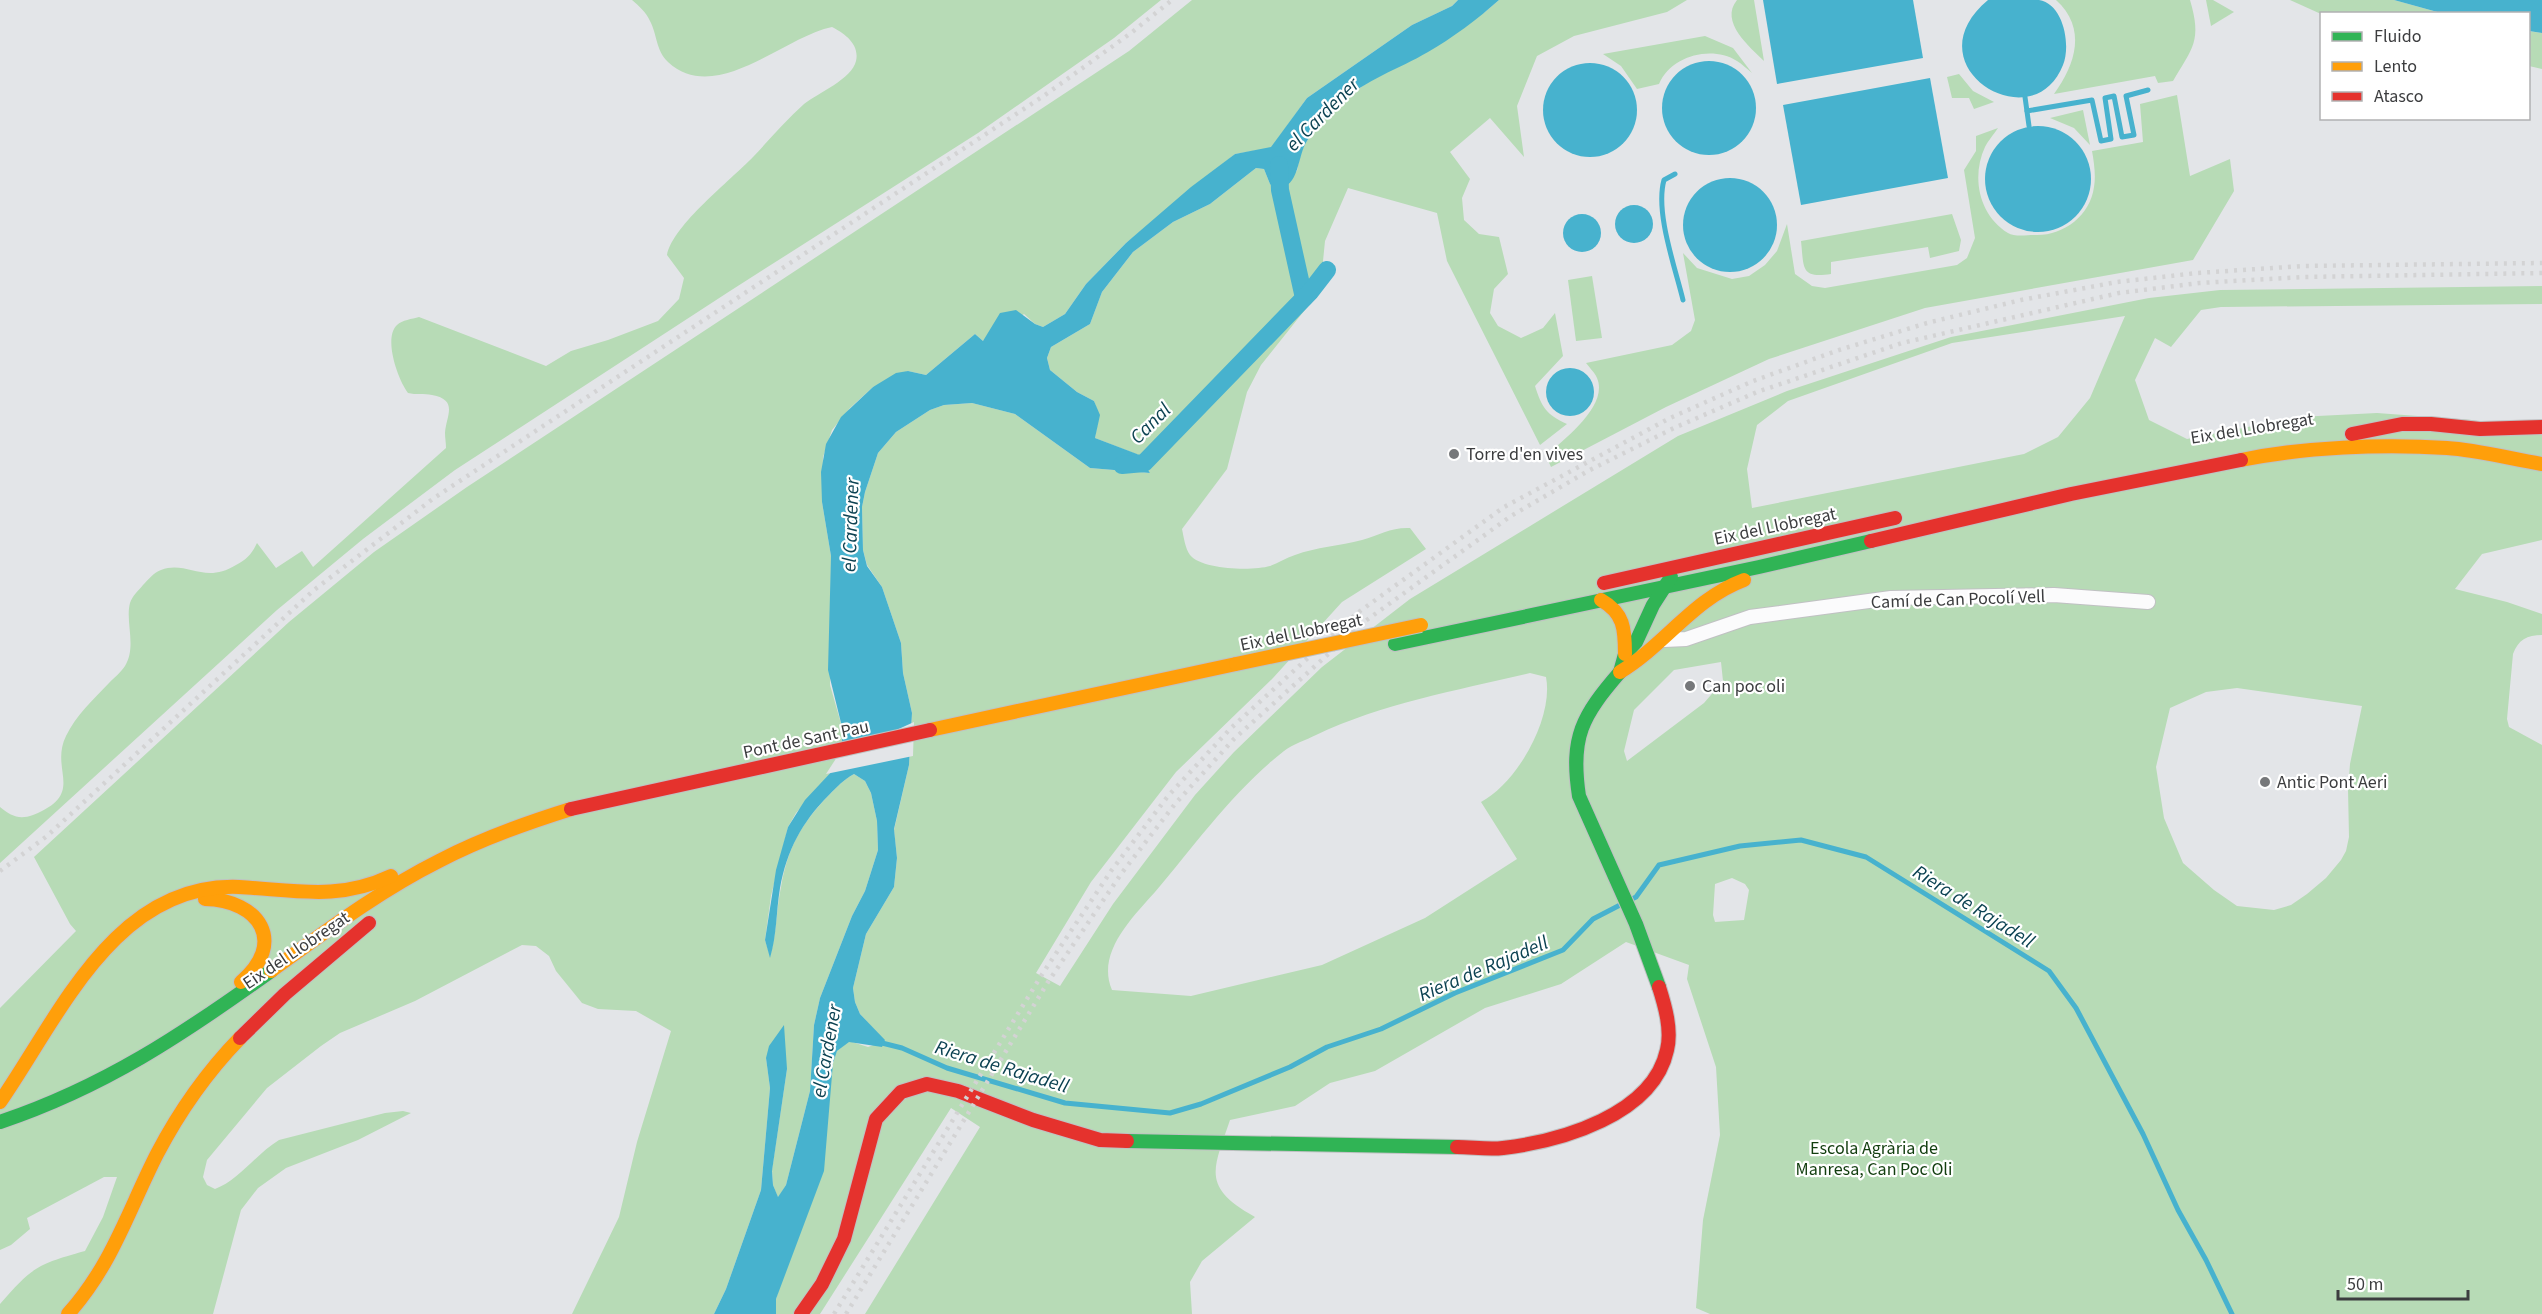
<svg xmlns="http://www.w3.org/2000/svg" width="2542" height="1314" font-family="'Source Sans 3',sans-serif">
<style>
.green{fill:#b7dbb6;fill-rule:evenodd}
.water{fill:#47b2ce}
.pier{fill:#e3e5e8}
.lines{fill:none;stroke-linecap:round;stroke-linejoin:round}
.stream{stroke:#47b2ce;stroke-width:5}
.canal{stroke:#47b2ce;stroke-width:18}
.street-casing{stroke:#c0c1c3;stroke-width:16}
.fast-casing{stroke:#c0c1c3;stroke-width:16}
.slow-casing{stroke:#c0c1c3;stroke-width:16}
.jam-casing{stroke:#c0c1c3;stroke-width:16}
.street{stroke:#fbfbfc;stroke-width:14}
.fast{stroke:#30b455;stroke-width:14}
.slow{stroke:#ff9f0a;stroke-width:14}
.jam{stroke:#e5322d;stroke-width:14}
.rail{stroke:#d3d3d4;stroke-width:4.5;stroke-dasharray:3 6;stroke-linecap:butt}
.slow-bridge-casing{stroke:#bfc0c2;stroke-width:16;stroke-linecap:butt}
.slow-bridge{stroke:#ff9f0a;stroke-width:14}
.poi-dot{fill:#76787a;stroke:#fff;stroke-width:2}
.labels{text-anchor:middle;stroke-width:4.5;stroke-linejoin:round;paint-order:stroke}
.street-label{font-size:18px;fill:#3c3d3f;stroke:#fff}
.poi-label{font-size:18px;fill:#3c3d3f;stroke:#fff;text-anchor:start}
.park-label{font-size:18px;fill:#123e0f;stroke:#fff}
.water-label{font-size:20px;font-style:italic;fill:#0c4252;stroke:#fff}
</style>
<rect width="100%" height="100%" fill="#e3e5e8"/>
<g class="green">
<path d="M 632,0 L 1161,0 L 1114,38 L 978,133 L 730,291 L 455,470 L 363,539 L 277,610 L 0,863 L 0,807 C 11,816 19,820 33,815 C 87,793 49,771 66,736 C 76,715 93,700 109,683 C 114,678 121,672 125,666 C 137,646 125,622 130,603 C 132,596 139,590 143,585 C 149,579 153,573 161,570 C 187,560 204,585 236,565 C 247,559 251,555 257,543 L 276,568 L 302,551 L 313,567 L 446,448 C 446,443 445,438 445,433 C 446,416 459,400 432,395 C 424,393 416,395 408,393 C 398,380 383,338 397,325 C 402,320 412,319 419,317 L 546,366 L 571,351 L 608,340 L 658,321 L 679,299 L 684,278 L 667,255 C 673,225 731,180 753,157 C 770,139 786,120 804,104 C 818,93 852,79 856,61 C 860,44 844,33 832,27 C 783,37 716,106 668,62 C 656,51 657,34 650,21 C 646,12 639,6 632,0 Z"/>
<path d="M 1192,0 L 1458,0 L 1452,6 L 1412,25 L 1307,98 L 1271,148 L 1235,154 L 1126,243 L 1086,284 L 1065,314 L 1043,327 L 1035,324 L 1024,314 L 983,341 L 975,334 L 926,375 L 908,371 L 873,387 L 850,408 L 832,430 L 823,457 L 822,502 L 831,556 L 830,685 L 842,727 L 842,744 L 834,769 L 796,813 L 788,827 L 771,896 L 765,940 L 770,956 C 777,933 776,910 781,887 C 788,847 801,824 829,795 C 838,786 843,780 854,774 L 865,781 L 871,793 L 877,821 L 878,850 L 865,891 L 852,916 L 820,998 L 814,1025 L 810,1091 L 786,1185 L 778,1198 L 773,1185 L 772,1170 L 787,1069 L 766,1058 L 770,1088 L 761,1190 L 726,1289 L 714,1314 L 572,1314 L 619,1217 L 637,1142 L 671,1031 L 636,1011 L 598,1009 L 582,1003 L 556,971 L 549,956 L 536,946 L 522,945 L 415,1001 L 340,1033 L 321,1046 L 267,1088 L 207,1160 L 203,1177 L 207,1185 L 215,1189 C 238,1181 256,1154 279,1140 L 385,1113 L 403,1111 L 411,1113 L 358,1140 L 286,1168 L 258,1188 L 241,1210 L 213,1314 L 0,1314 L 0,1304 C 32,1267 38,1264 85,1251 L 103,1217 L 117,1177 L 104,1177 L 27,1218 L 30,1229 L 11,1245 L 0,1250 L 0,1008 L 76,931 L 70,924 L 34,857 L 289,622 L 374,552 L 467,487 L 1129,51 Z"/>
<path d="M 1499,0 L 1687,0 L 1667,12 L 1574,36 L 1537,56 L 1517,106 L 1524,157 L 1490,118 L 1450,152 L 1470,179 L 1462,198 L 1464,220 L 1479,234 L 1499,237 L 1508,274 L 1494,289 L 1490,313 L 1498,326 L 1521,338 L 1543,328 L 1555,313 L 1563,356 L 1535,386 C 1542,408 1546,414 1567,424 L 1540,445 L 1447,261 L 1437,213 L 1348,188 L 1325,241 L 1320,291 L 1261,365 L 1247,392 L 1227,469 L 1182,529 C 1184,538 1185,548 1190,555 C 1202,570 1253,571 1270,566 C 1278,563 1286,558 1295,555 C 1316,547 1340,546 1362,540 C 1379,535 1392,527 1410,528 L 1426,549 L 1342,602 L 1273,678 L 1176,772 L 1091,882 L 1036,973 L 1060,986 L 1113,904 L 1195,795 L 1234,752 L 1322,667 L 1410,599 L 1678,436 L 1787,391 L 1951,337 L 2149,298 L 2220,290 L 2542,286 L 2542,304 L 2221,307 L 2201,310 L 2171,347 L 2155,338 L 2135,380 L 2149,420 L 2187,439 L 2298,417 L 2377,413 L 2472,420 L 2542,433 L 2542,540 L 2482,554 L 2455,589 L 2507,602 L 2542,614 L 2542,635 C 2527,635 2518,640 2513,654 L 2507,719 L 2509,727 L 2542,745 L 2542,1314 L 1710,1314 L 1696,1308 L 1703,1220 L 1720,1135 L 1716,1067 L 1687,979 L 1689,965 L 1626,942 L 1561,984 L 1485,1008 L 1375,1071 L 1330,1083 L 1295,1106 L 1230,1120 C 1213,1170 1201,1187 1255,1217 L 1202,1261 L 1190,1282 L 1192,1314 L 865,1314 L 980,1127 L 951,1108 L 820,1314 L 776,1314 L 776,1299 L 827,1120 L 832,1063 L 837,1051 L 849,1041 L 868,1047 L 885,1041 L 860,1014 L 855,1002 L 853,988 L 866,934 L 894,887 L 897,858 L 894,830 L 909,765 L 912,713 L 903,673 L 901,643 L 882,587 L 867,565 L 863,550 L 862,507 L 865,492 L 878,453 L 896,432 L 930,410 L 944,405 L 972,403 L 1015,414 L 1090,468 L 1150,473 L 1136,454 L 1095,438 L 1099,415 L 1094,401 L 1077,392 L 1050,370 L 1047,358 L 1051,347 L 1090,324 L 1102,292 L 1133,252 L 1173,222 L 1210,204 L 1256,168 L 1264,169 L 1270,184 L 1297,171 C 1299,160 1301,150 1307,141 C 1340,88 1431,45 1485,12 ZM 2125,316 L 2090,398 L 2058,437 L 2024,454 L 1752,508 L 1747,469 L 1757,425 L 1788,401 L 1952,343 ZM 1721,662 L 1723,681 L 1704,703 L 1627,761 L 1624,751 L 1634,710 L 1674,670 ZM 1530,673 L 1546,677 C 1554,718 1517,783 1481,802 L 1517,859 L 1425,918 L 1322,965 L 1191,996 L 1112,990 C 1096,953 1132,918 1155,892 C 1195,845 1234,790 1284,751 C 1293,744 1306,740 1316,735 C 1383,703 1459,690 1530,673 ZM 2237,688 L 2362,706 L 2350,764 L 2348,789 L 2349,837 L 2346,851 L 2341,860 L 2326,878 L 2307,894 L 2291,905 L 2274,910 L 2237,906 L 2214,890 L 2183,863 L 2164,818 L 2156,767 L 2170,708 L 2206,692 ZM 1732,878 L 1745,884 L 1749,890 L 1744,920 L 1715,922 L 1713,915 L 1715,884 Z"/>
<path d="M 1737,0 L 1754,0 L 1764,61 C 1750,47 1719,22 1737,0 Z"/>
<path d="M 2056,0 L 2190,0 C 2202,41 2193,47 2173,81 L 2158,83 L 2155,76 L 2054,94 C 2076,64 2087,28 2056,0 Z"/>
<path d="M 2206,0 L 2213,0 L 2234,12 L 2211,26 Z"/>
<path d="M 2290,0 L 2394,0 L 2441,13 L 2321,14 Z"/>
<path d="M 2528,31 L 2542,33 L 2542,69 L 2529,66 Z"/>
<path d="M 1705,36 L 1733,48 L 1752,73 C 1747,69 1742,64 1737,61 C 1711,45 1671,56 1659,84 L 1637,89 L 1621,66 L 1603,54 Z"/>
<path d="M 1959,74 L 1973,91 L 1994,102 L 1974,109 L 1969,98 L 1952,98 L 1947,77 Z"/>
<path d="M 2177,95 L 2190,176 L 2230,159 L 2234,191 L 2193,260 L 1925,308 L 1769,359 L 1666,407 L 1551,467 L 1546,456 C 1564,439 1609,406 1597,378 C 1595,373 1589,367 1586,363 L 1672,345 L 1691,331 L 1695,320 L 1683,253 L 1697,268 L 1732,279 L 1749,276 L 1765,265 L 1777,251 L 1787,224 L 1795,274 L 1812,286 L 1825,288 L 1957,265 L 1967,258 L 1975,238 L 1964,170 L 1976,151 L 1976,136 L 1998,128 C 1994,134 1988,141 1985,147 C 1971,177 1979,215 2008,233 C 2014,237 2027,235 2035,235 C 2063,236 2090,216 2094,187 C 2096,176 2094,162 2092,151 L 2143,142 L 2140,104 Z"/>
<path d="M 2083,110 L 2090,145 L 2074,128 L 2050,118 Z"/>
<path d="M 1952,214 L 1961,240 L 1959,251 L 1930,258 L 1928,247 L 1831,262 L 1831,274 C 1800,279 1804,267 1801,241 Z"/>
<path d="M 1592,276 L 1602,338 L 1576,341 L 1568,280 Z"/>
</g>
<g class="water">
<path d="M 1458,0 L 1499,0 C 1479,18 1451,39 1428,52 C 1399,69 1365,80 1340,103 C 1329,114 1315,127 1307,141 C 1297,156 1300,187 1277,189 L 1270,184 L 1264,169 L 1256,168 L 1210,204 L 1173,222 L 1133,252 L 1102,292 L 1090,324 L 1051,347 L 1047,358 L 1050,370 L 1077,392 L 1094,401 L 1100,415 L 1095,438 L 1137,454 L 1150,473 L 1090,468 L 1015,414 L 972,403 L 944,405 L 930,410 L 896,432 L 878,453 L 865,492 L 862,507 L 863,550 L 867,566 L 882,587 L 901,643 L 903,673 L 912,713 L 909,765 L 894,829 L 897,858 L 894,887 L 866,934 L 853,988 L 855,1002 L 860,1014 L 885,1040 L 882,1047 L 849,1042 L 837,1051 L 833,1063 L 824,1171 L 776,1299 L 776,1314 L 714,1314 L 726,1289 L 761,1190 L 770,1088 L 766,1058 L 769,1046 L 784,1025 L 787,1069 L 772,1171 L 773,1185 L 778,1197 L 786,1185 L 810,1091 L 814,1025 L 820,998 L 852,916 L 865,891 L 878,850 L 877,821 L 871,793 L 865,781 L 854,774 C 843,780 837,787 829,795 C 802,822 787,850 780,888 C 776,912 777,935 770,958 L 765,940 L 776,870 L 788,827 L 805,800 L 834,769 L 842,744 L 842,727 L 828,670 L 831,556 L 822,502 L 821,472 L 826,444 L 841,417 L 873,387 L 896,373 L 908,371 L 926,375 L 975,334 L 983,341 L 1000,313 L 1016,310 L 1035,324 L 1043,327 L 1065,314 L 1086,284 L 1126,243 L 1191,187 L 1235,154 L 1271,147 L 1307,98 L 1412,25 L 1452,6 Z"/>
<path d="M 1763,0 L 1913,0 L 1923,58 L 1777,84 Z"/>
<path d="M 1988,0 C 2004,0 2023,0 2039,0 C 2064,4 2071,46 2063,65 C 2033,142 1909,66 1988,0 Z"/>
<path d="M 2394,0 L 2542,0 L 2542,33 L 2529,31 L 2528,14 L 2441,13 Z"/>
<circle cx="1709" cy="108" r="47"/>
<circle cx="1590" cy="110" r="47"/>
<path d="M 1930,78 L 1948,178 L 1801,205 L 1783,105 Z"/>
<circle cx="2038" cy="179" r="53"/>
<circle cx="1730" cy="225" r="47"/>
<circle cx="1634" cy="224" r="19"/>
<circle cx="1582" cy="233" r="19"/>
<circle cx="1570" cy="392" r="24"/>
</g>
<path class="pier" d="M 914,722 L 913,756 L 826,774 L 837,757 Z"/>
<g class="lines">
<g class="stream">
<path d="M 2025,97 L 2029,126"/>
<path d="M 2027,111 L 2092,100 L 2101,141 L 2111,139 L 2105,98 L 2114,96 L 2122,137 L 2134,135 L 2126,96 L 2148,90"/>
<path d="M 1675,174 L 1664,180 C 1655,212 1675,267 1683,300"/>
<path d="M 1630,900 L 1636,897 L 1659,865 L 1740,846 L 1801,840 L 1866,857 L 2049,971 L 2076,1008 L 2143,1134 L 2178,1210 L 2206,1260 L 2232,1314"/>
<path d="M 878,1042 L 902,1048 L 947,1068 L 1065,1103 L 1170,1113 L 1201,1104 L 1290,1067 L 1327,1047 L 1381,1029 L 1455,993 L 1563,950 L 1593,919 L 1622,904"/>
</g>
<g class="canal">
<path d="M 1279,165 L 1280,190 L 1304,298"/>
<path d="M 1122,465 L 1144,463 L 1310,292 L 1327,270"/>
</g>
<defs>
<path id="street" d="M 1664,640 L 1686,639 L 1750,617 L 1891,598 L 2054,595 L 2148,602"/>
<g id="fast">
<path d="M 1395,644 L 1759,567 L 1871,541"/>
<path d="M 1620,672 C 1582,716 1570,737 1579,796 L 1636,924 L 1659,987"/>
<path d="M 1620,672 L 1625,654 L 1636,642 L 1653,605 L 1671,577"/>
<path d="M 0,1122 C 104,1087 182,1035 271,971"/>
<path d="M 1127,1141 L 1457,1147"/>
</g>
<g id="slow">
<path d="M 2241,460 C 2305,447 2381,444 2447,448 C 2478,450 2511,459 2542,464"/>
<path d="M 1601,600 C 1624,613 1625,629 1625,654"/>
<path d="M 1620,672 C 1666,644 1693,599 1744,580"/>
<path d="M 930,730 L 1236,664"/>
<path d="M 205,899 C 260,900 287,943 241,982"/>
<path d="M 271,971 C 325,932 379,891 439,861 C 481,839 526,823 571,809"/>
<path d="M 0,1102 C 59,1017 115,882 239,887 C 295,890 338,901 391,876"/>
<path d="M 68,1314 C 112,1265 128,1211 157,1154 C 179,1112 207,1072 240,1038"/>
</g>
<g id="jam">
<path d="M 2352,434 L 2402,424 L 2431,424 L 2480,429 L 2542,427"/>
<path d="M 1871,541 L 2071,494 L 2241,460"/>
<path d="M 1604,583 L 1895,518"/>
<path d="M 571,809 L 930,730"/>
<path d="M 240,1038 L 285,994 L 369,923"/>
<path d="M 1457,1147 C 1472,1147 1488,1150 1503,1148 C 1561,1141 1653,1115 1667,1050 C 1672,1030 1665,1006 1659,987"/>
<path d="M 801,1314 L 822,1284 L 844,1239 L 876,1119 L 901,1092 L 927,1084 L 958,1091 L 1033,1120 L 1100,1140 L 1127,1141"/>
</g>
</defs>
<use href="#street" class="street-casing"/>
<use href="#fast" class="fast-casing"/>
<use href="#slow" class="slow-casing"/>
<use href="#jam" class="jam-casing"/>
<use href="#street" class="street"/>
<use href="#fast" class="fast"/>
<use href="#slow" class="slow"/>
<use href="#jam" class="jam"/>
<g class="rail">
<path d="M 0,871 L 47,836 L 314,590 L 434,498 L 1045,95 L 1131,33 L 1172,0"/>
<path d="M 834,1314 L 1041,976 L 1111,871 L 1168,796 L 1230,729 L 1356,614 L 1504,507 L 1670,418 L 1753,381 L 1839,350 L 1927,323 L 2021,300 L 2117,282 L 2197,273 L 2303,266 L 2542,263"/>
<path d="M 846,1314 L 1048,982 L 1121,874 L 1175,804 L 1234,739 L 1364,622 L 1511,516 L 1588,471 L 1674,428 L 1757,392 L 1902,343 L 2119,293 L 2199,283 L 2304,277 L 2542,273"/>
</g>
<defs>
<path id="slow-bridge" d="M 1236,664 L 1421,625"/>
</defs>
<use href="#slow-bridge" class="slow-bridge-casing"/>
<use href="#slow-bridge" class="slow-bridge"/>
</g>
<g class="poi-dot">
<circle cx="1454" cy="454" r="6"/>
<circle cx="1690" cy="686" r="6"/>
<circle cx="2265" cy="782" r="6"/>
</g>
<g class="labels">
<g class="street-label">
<text transform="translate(2252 428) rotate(-9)" y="6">Eix del Llobregat</text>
<text transform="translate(1775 526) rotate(-12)" y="6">Eix del Llobregat</text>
<text transform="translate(1958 599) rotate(-2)" y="6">Camí de Can Pocolí Vell</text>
<text transform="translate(1301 632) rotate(-12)" y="6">Eix del Llobregat</text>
<text transform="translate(806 739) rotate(-12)" y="6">Pont de Sant Pau</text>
<text transform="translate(296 950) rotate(-34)" y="6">Eix del Llobregat</text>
</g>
<g class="poi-label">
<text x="1466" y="460">Torre d'en vives</text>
<text x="1702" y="692">Can poc oli</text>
<text x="2277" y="788">Antic Pont Aeri</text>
</g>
<g class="park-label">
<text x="1874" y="1154">Escola Agrària de<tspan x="1874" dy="21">Manresa, Can Poc Oli</tspan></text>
</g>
<g class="water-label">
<text transform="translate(1322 114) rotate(-45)" y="7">el Cardener</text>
<text transform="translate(1150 423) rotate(-45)" y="7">Canal</text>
<text transform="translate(850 525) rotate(-88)" y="7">el Cardener</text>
<text transform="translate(1974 906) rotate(32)" y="7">Riera de Rajadell</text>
<text transform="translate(1483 968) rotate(-23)" y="7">Riera de Rajadell</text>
<text transform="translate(826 1051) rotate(-80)" y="7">el Cardener</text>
<text transform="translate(1002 1066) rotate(17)" y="7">Riera de Rajadell</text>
</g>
</g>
<rect x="2320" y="12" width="210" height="108" fill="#ffffff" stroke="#b1b1b2" stroke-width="1.5"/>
<rect x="2332" y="32" width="30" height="9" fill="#30b455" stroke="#b1b1b2" stroke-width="1.5"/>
<text x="2374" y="42" font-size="18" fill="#3c3d3f">Fluido</text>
<rect x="2332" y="62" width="30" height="9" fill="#ff9f0a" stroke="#b1b1b2" stroke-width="1.5"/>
<text x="2374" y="72" font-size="18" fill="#3c3d3f">Lento</text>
<rect x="2332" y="92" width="30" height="9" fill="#e5322d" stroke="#b1b1b2" stroke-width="1.5"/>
<text x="2374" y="102" font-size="18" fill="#3c3d3f">Atasco</text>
<path d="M2338 1290v9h130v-9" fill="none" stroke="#3c3d3f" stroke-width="3"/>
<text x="2347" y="1290" font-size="18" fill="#3c3d3f" stroke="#ffffff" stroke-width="4.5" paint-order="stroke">50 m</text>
</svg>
